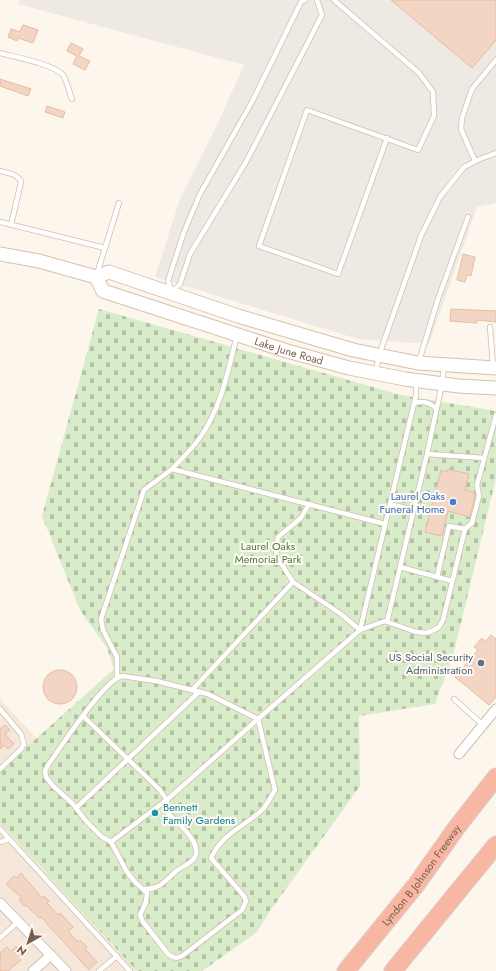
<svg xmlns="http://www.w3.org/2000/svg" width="496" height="971" font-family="Jost,sans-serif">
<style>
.residential{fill:#f5e8da}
.industrial{fill:#efe9e4}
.cemetery{fill:url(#cemetery-stones)}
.building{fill:#f3d5c3;stroke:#e6bba3}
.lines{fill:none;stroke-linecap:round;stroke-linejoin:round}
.lane-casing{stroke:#d1beb0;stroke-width:6}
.street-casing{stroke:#d1beb0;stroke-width:11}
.secondary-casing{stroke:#d6c0b0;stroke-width:15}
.highway-casing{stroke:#dad1cd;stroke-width:19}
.lane{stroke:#fff;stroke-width:4.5}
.street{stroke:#fff;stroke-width:9}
.secondary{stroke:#fff;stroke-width:13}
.highway{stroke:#f7b7a3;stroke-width:17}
.shop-dot{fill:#3f7fe0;stroke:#fffaf3;stroke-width:1.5}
.service-dot{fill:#5c6f8a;stroke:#fffaf3;stroke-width:1.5}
.culture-dot{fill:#0f9aa8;stroke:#fffaf3;stroke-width:1.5}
.labels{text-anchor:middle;stroke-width:4;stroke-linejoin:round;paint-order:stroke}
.street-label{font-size:11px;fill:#7a5c4d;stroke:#fffaf3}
.shop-label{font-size:11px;fill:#366cbe;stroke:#fffaf3;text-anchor:end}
.park-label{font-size:11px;fill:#537a41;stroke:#fffaf3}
.service-label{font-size:11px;fill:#4e5e75;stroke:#fffaf3;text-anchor:end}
.culture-label{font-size:11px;fill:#0d838f;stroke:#fffaf3;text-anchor:start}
</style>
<defs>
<pattern id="cemetery-stones" width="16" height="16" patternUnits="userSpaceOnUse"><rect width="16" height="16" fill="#d8ecc9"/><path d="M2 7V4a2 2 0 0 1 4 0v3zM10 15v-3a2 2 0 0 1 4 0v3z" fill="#b4c2a5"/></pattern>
</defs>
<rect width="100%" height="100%" fill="#fdf6ec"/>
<g class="residential">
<path d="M 0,699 L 37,739 L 0,771 Z"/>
<path d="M 0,823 L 137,971 L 0,971 Z"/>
</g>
<path class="industrial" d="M 20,0 L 496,0 L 496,203 L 477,207 L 429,344 L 358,339 L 155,277 L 179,202 L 219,121 L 244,65 L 18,4 Z"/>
<path class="cemetery" d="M 99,309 L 401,395 L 496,411 L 496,478 L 453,656 L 435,704 L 359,716 L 360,786 L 270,911 L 257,932 L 202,971 L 137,971 L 0,823 L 0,771 L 114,669 L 107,648 L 80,610 L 42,516 Z"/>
<g class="building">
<path d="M 391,0 L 496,0 L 496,40 L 472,68 Z"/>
<path d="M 23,25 L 38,30 L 33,43 L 18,38 L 17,41 L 8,37 L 11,29 L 20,32 Z"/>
<path d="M 71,43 L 83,49 L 79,56 L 90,61 L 85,70 L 73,64 L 77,56 L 67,51 Z"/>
<path d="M 0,79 L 31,89 L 28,96 L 0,86 Z"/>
<path d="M 47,106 L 65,112 L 63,118 L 45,112 Z"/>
<path d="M 463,254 L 475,257 L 471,276 L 467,275 L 465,282 L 457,280 Z"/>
<path d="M 451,309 L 496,311 L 496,322 L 477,320 L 477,323 L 450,321 Z"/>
<path d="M 448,469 L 469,474 L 465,490 L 474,492 L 475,496 L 470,517 L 448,511 L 442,536 L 425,532 L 441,470 L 447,472 Z"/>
<path d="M 491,635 L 496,639 L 496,697 L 489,705 L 455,677 L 478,650 L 474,647 L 482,638 L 485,642 Z"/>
<circle cx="60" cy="687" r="17"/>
<path d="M 5,725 L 10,730 L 5,734 L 14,744 L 8,749 L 4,745 L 0,749 L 0,729 Z"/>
<path d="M 21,873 L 42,898 L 44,896 L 49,901 L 47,903 L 58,915 L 60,913 L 73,927 L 68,931 L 78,942 L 80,940 L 87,947 L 85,949 L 97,962 L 89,970 L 41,917 L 39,918 L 26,905 L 24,906 L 19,900 L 22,898 L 6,884 L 14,876 L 17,878 Z"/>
<path d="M 16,946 L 22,953 L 21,960 L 8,971 L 0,971 L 0,953 L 7,947 L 11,951 Z"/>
</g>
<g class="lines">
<defs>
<g id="lane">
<path d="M 334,0 L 419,73 L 433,92 L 434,116 L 418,150 L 307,110 L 259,246 L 338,274 L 387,138"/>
<path d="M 0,53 C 15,57 53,64 63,75 C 67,81 69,92 72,99"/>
<path d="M 475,161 L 461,129 L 462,118 L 472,89 L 496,60"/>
<path d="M 0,171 C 8,173 18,174 21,182 L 11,225"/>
<path d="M 0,222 L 105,248 L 119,203"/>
<path d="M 97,274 L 105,248"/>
<path d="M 171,290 L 168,281 L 184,232 L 200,194 L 253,100 L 301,2 L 305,0"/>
<path d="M 172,292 L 180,284 L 190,254 L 246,162 L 322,15 L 317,0"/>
<path d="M 490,327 L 493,366"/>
<path d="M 237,335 C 228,371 221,409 199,439 C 191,450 181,459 172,469 L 385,524"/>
<path d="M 419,361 L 438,299 L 468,217"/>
<path d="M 376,372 L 379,355 L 421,236 L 440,197 L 464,167 L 480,159 L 496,153"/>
<path d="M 414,403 C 423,401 429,402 436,408"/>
<path d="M 427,454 L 484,458"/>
<path d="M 390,504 L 413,510"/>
<path d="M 400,567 L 452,581"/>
<path d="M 437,577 L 449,526 L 465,529"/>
<path d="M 293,582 L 341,614 L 360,630 L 416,395 L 416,382"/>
<path d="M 387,622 L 427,454 L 442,384 L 444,366"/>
<path d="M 117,677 L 117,657 L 103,630 L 101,619 L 144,490 L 172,469"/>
<path d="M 192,690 L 293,582 L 277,557 L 276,547 L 278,537 L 301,518 L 309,504"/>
<path d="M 454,699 L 483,725"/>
<path d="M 0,709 L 21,734 L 24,744 L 21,749 L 0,769"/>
<path d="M 83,716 L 159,789 L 167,800 L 167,812 C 177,822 202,842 195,857 C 192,864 180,867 175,872 C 164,882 160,889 144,889"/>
<path d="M 76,808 L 199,692"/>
<path d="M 0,829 L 130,971"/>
<path d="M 0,842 L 9,839"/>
<path d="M 111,842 L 169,798 L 258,719 L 275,790 C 271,797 268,803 263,809 C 245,827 223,832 211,858 L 244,896 L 246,901 L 242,910 L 182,956 C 176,959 173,958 168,954 L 143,922 L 140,915 L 146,902 L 147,893 L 135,882 L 127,872 L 111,842 L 102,837 L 86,821 L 73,804 L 53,786 L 46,777 L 45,771 L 48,765 C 61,747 104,680 122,676 L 156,681 L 208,694 L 258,719 L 360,630 L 385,621 L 416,632 L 426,633 L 432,631 L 439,627 L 443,620 L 465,529 L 472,523 L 479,496 L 477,485 L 496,415"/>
<path d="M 0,938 L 19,921"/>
<path d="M 99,971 L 117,956"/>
</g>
<g id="street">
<path d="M 459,754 L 496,709"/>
<path d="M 0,903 L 66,971"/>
<path d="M 33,971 L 51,955"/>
</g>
<g id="secondary">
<path d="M 0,254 L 39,261 L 96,277 L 109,272 L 238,316 L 353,350 L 418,363 L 496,368"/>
<path id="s1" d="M 96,277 L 103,291 L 287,351 L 349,368 L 405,379 L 459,386 L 496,388"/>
</g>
<g id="highway">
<path id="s2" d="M 346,971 L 416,885 L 457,827 L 496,777"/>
<path d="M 393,971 L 496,845"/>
</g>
</defs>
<use href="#lane" class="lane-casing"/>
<use href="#street" class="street-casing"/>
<use href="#secondary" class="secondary-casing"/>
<use href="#highway" class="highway-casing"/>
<use href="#lane" class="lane"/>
<use href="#street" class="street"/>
<use href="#secondary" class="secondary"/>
<use href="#highway" class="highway"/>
</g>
<circle class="shop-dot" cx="453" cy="502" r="4"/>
<circle class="service-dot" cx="481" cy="663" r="4"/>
<circle class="culture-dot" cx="155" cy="813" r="4"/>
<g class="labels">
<g class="street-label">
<text dy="4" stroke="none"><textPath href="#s1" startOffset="211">Lake June Road</textPath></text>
<text dy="4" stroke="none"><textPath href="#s2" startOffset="122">Lyndon B Johnson Freeway</textPath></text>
</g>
<g class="shop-label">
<text x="445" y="500">Laurel Oaks<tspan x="445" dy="13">Funeral Home</tspan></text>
</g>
<g class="park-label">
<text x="268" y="550">Laurel Oaks<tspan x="268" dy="13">Memorial Park</tspan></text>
</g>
<g class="service-label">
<text x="473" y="661">US Social Security<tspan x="473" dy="13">Administration</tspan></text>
</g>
<g class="culture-label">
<text x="163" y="811">Bennett<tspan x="163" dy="13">Family Gardens</tspan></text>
</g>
</g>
<g transform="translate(28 943) rotate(219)" stroke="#fffaf3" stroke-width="3" paint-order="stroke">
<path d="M0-3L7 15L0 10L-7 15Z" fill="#7a5c4d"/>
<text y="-6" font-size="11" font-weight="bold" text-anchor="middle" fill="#7a5c4d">N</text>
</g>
</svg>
